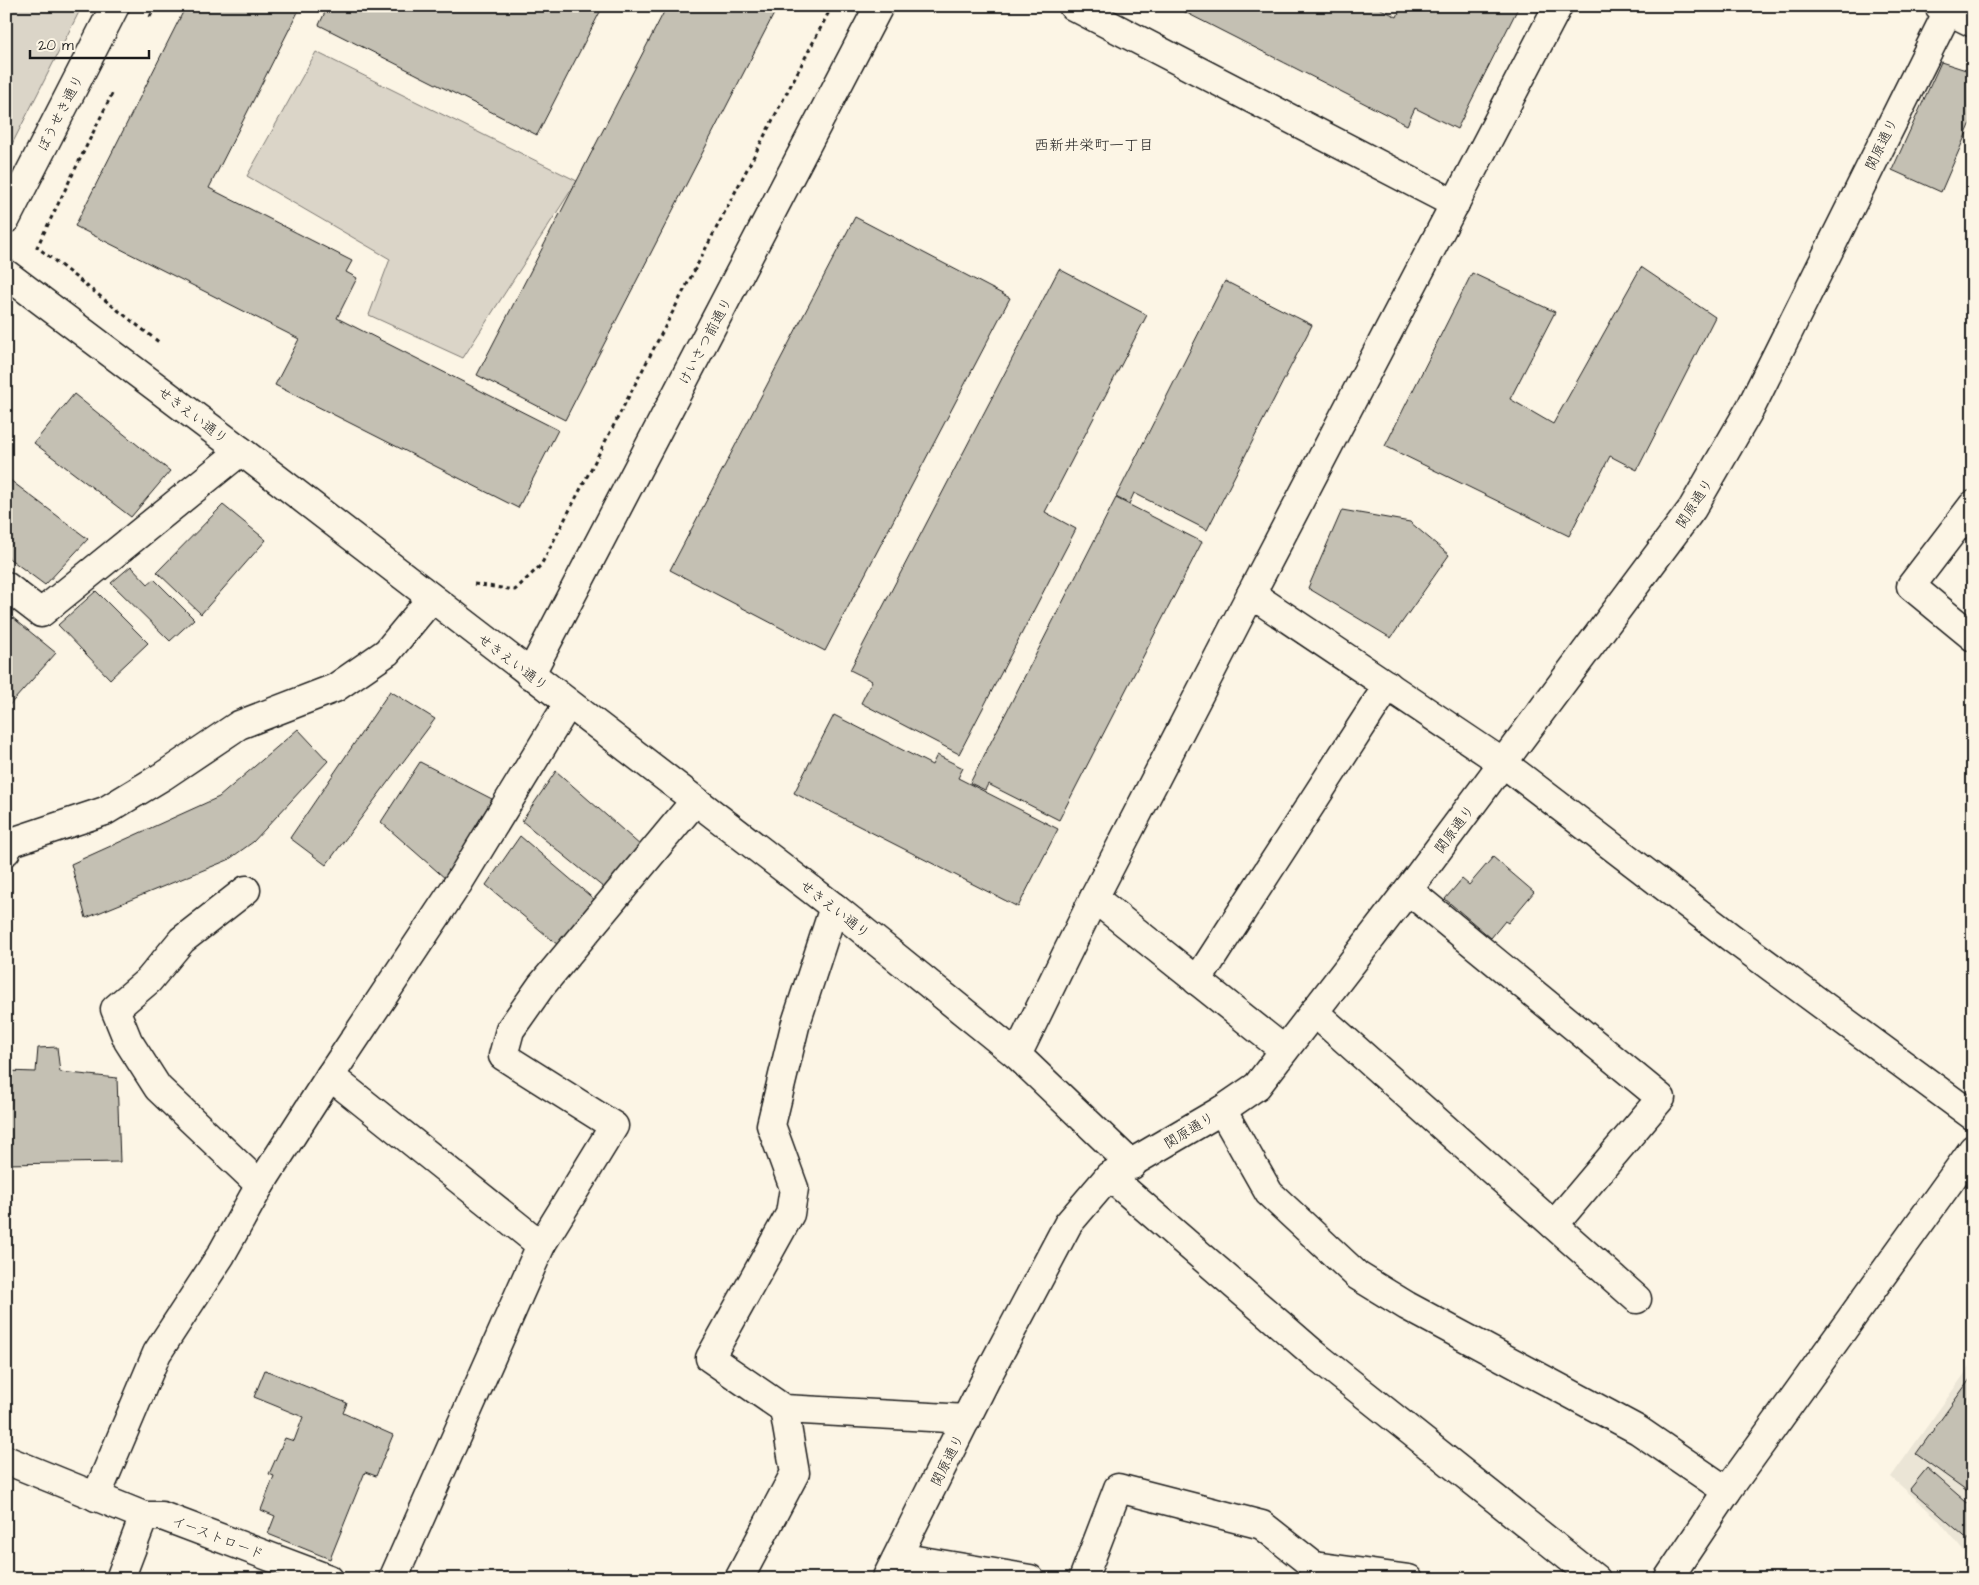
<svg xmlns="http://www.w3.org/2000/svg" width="1979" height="1585" font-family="'Architects Daughter','Klee One',sans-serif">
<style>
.built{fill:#ebe5d6}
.green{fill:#dbd5c8;stroke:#7c7872}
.building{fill:#c4c0b3;stroke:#1c1c1c}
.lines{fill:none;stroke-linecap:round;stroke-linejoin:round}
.minor-casing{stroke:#1c1c1c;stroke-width:31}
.path{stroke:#1c1c1c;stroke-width:3;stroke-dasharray:4 4;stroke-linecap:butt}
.minor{stroke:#fcf5e5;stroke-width:28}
.labels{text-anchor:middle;stroke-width:5;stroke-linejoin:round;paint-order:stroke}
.street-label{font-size:14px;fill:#1c1c1c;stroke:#fcf5e5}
.neighbourhood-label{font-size:15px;fill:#1c1c1c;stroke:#fcf5e5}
</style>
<rect width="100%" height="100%" fill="#fcf5e5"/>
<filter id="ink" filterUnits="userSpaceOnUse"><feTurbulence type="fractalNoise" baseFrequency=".02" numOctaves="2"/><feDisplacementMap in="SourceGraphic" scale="10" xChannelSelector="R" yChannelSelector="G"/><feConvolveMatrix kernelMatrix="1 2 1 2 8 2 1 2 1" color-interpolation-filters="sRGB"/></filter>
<g filter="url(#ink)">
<path class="built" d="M 1973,1362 L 1973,1562 L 1937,1518 L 1891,1477 Z"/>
<g class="green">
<path d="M 6,6 L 82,6 L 6,156 Z"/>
<path d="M 316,52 L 577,181 L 463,358 L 369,315 L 390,259 L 247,176 Z"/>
</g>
<g class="building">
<path d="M 186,6 L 301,6 L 209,188 L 352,261 L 346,272 L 357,278 L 337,318 L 558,430 L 518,508 L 275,385 L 299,339 L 75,226 Z"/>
<path d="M 328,6 L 603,6 L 537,135 L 319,25 Z"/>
<path d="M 667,6 L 778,6 L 565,420 L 477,375 Z"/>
<path d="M 1173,6 L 1375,6 L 1397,17 L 1402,6 L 1519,6 L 1457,129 L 1415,108 L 1407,125 Z"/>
<path d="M 1941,62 L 1969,71 L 1973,95 L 1973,118 L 1941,192 L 1892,170 Z"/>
<path d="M 855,217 L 1010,298 L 825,651 L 670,570 Z"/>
<path d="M 1641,267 L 1715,317 L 1637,470 L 1610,456 L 1569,536 L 1385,446 L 1472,273 L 1555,312 L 1510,399 L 1553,424 Z"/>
<path d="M 1059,269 L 1147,315 L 1045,512 L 1076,529 L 959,754 L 861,703 L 872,681 L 850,670 Z"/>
<path d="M 1225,281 L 1312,325 L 1207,530 L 1134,493 L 1129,504 L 1116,497 Z"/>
<path d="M 74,394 L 170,471 L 131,517 L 34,443 Z"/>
<path d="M 6,477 L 88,539 L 45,585 L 6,556 Z"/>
<path d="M 1116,498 L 1202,542 L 1059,820 L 988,784 L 985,790 L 970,783 Z"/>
<path d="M 223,505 L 266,540 L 201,614 L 157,572 Z"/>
<path d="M 1342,510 L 1410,522 L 1449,555 L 1391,638 L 1308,588 Z"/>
<path d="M 131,566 L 148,584 L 154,579 L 194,619 L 170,641 L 111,583 Z"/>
<path d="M 96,591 L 148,643 L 110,679 L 58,625 Z"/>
<path d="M 6,612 L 56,653 L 6,709 Z"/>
<path d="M 390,691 L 435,719 L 326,865 L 290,838 Z"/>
<path d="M 834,715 L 932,765 L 937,755 L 963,768 L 958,778 L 1058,829 L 1018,907 L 794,793 Z"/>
<path d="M 298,729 L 328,761 L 253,842 L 228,860 L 86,918 L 71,864 L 219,797 Z"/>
<path d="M 420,762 L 492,799 L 446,879 L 381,822 Z"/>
<path d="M 556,771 L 641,846 L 604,888 L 522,821 Z"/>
<path d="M 520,836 L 596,901 L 558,945 L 486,885 Z"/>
<path d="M 1493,857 L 1534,892 L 1508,923 L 1505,921 L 1491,938 L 1445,899 L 1462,879 L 1469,885 Z"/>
<path d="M 57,1047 L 60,1072 L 117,1078 L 120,1162 L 6,1164 L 6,1071 L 36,1072 L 38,1048 Z"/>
<path d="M 265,1370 L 347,1403 L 343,1413 L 393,1435 L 376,1476 L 365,1472 L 330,1559 L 268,1534 L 275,1516 L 261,1510 L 274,1476 L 269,1474 L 285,1438 L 294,1441 L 303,1417 L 254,1397 Z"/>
<path d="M 1973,1375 L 1973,1495 L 1916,1454 Z"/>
<path d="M 1927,1468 L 1973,1508 L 1971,1542 L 1910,1489 Z"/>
</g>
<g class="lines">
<defs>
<g id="minor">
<path d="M 1073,6 L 1455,204"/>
<path d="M 1939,6 L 1973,23"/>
<path d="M 6,219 L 115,6"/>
<path d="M 6,274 L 241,451 L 834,907 L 1017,1055 L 1132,1165"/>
<path d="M 1973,505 L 1911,586 L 1973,637"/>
<path d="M 6,586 L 41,613 L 241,451"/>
<path d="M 1251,594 L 1503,763 L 1733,939 L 1973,1116"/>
<path d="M 530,675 L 879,6"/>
<path d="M 6,851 L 9,843 L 105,811 L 163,776 L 239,725 L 335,688 L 387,652 L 431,599"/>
<path d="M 246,890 L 182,940 L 149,980 L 115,1009 L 128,1041 L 158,1088 L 260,1185"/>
<path d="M 1408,890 L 1661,1098 L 1554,1225"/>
<path d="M 1094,898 L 1284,1050"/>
<path d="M 834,907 L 795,1026 L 771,1125 L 794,1188 L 790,1214 L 710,1358 L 784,1409 L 967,1419"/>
<path d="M 1197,981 L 1388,685"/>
<path d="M 1314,1012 L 1637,1299"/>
<path d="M 1017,1055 L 1094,898 L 1251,594 L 1558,6"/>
<path d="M 330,1076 L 541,1245"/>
<path d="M 1222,1110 L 1269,1193 L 1358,1276 L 1407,1306 L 1638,1430 L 1727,1491"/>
<path d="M 1109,1176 L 1314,1354 L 1596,1579"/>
<path d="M 6,1460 L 144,1516 L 162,1516 L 329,1579"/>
<path d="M 96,1497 L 157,1353 L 221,1255 L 260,1185 L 330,1076 L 459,882 L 568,704"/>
<path d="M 898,1557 L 1030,1579"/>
<path d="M 120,1579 L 144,1516"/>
<path d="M 393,1579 L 541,1245 L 614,1126 L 503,1056 L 510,1030 L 541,986 L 695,801"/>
<path d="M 739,1579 L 795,1473 L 784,1409"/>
<path d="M 886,1579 L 989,1373 L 1068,1224 L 1109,1176 L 1222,1110 L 1257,1086 L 1408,890 L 1692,509 L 1751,407 L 1948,11"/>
<path d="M 1083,1579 L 1118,1488 L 1262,1525 L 1314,1566 L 1409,1579"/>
<path d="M 1668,1579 L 1727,1491 L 1973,1149"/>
</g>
</defs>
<use href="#minor" class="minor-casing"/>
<g class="path">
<path d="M 150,17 L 155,6"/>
<path d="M 112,94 L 37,247 L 160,343"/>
<path d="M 474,584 L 515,590 L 541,565 L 832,6"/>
</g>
<use href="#minor" class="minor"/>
</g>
</g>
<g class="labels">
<g class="street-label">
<text transform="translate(60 113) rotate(-63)" y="5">ぼうせき通り</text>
<text transform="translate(1881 144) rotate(-64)" y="5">関原通り</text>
<text transform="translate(705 341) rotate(-62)" y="5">けいさつ前通り</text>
<text transform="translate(193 415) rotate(37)" y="5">せきえい通り</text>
<text transform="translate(1694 503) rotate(-57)" y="5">関原通り</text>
<text transform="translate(513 662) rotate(37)" y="5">せきえい通り</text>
<text transform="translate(1454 829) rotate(-53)" y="5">関原通り</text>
<text transform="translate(835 909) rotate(38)" y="5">せきえい通り</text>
<text transform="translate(1189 1130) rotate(-31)" y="5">関原通り</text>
<text transform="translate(947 1460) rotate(-63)" y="5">関原通り</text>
<text transform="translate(218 1537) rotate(21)" y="5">イーストロード</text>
</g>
<g class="neighbourhood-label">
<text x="1094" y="150">西新井栄町一丁目</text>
</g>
</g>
<rect width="1979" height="1585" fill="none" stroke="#fcf5e5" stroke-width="25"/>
<rect x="12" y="12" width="1954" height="1560" fill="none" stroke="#1c1c1c" stroke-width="2" filter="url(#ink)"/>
<path d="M30 50v8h119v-8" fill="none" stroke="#1c1c1c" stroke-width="2.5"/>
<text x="38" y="50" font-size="15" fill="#1c1c1c" stroke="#fcf5e5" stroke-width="4" paint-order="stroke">20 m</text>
</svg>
